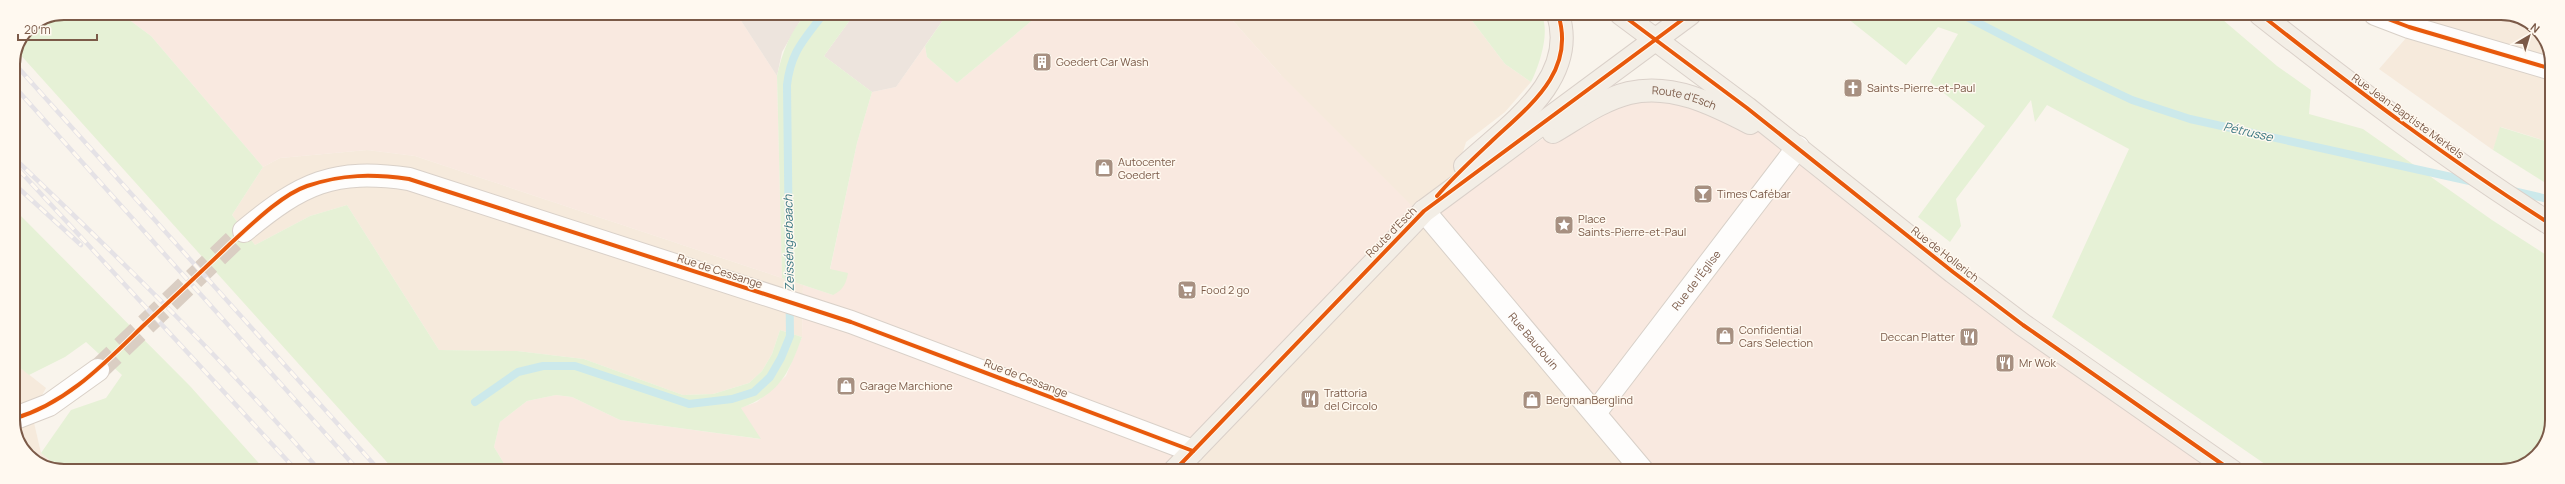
<svg xmlns="http://www.w3.org/2000/svg" width="2565" height="484" font-family="Manrope,sans-serif">
<style>
.residential{fill:#f6eadc}
.commercial{fill:#f9e9e0}
.industrial{fill:#ede4dd}
.green{fill:#e6f1d6}
.lines{fill:none;stroke-linecap:round;stroke-linejoin:round}
.stream{stroke:#cce9eb;stroke-width:8}
.secondary-tunnel{stroke:#dacec3;stroke-width:22;stroke-dasharray:22 11;stroke-linecap:butt}
.street-casing{stroke:#d8d0c8;stroke-width:24}
.secondary-casing{stroke:#d9d0c8;stroke-width:24}
.primary-casing{stroke:#dad0c9;stroke-width:24}
.street{stroke:#fefdfc;stroke-width:22}
.secondary{stroke:#fefdfc;stroke-width:22}
.primary{stroke:#f3eee6;stroke-width:22}
.rail-casing{stroke:#e5e2e6;stroke-width:4.5}
.rail{stroke:#fff9f0;stroke-width:3;stroke-dasharray:9;stroke-linecap:butt}
.cycleway-casing{stroke:#fff9f0;stroke-width:6}
.cycleway{stroke:#e8590c;stroke-width:4}
.labels{text-anchor:middle;stroke-width:3;stroke-linejoin:round;paint-order:stroke}
.poi-label{font-size:11px;fill:#7b5a48;stroke:#fff9f0;text-anchor:start}
.street-label{font-size:11px;fill:#7b5a48;stroke:#fff9f0}
.water-label{font-size:12px;font-style:italic;fill:#3a7782;stroke:#fff9f0}
.rim{fill:none;stroke:#7b5a48;stroke-width:2}
</style>
<rect width="100%" height="100%" fill="#f9f4ec"/>
<g class="residential">
<path d="M 1226,13 L 1467,14 L 1505,64 L 1531,82 L 1505,112 L 1466,142 L 1456,175 L 1643,471 L 1175,470 L 1281,75 Z"/>
<path d="M 2427,14 L 2510,14 L 2539,30 L 2552,61 L 2552,143 L 2501,127 L 2493,150 L 2379,69 Z"/>
<path d="M 367,150 L 415,156 L 803,285 L 802,337 L 780,330 L 772,354 L 762,371 L 749,383 L 713,394 L 683,395 L 584,359 L 517,351 L 439,350 L 347,205 L 310,216 L 255,245 L 232,215 L 263,167 L 280,158 Z"/>
<path d="M 13,362 L 46,388 L 32,414 L 41,453 L 62,470 L 55,470 L 26,454 L 13,426 Z"/>
</g>
<g class="commercial">
<path d="M 120,13 L 736,13 L 777,76 L 782,278 L 415,156 L 367,150 L 280,158 L 263,167 L 151,36 Z"/>
<path d="M 1041,13 L 1226,13 L 1281,75 L 1420,214 L 1175,470 L 508,470 L 494,447 L 500,422 L 527,401 L 556,395 L 572,397 L 620,420 L 760,439 L 740,408 L 757,402 L 786,376 L 802,337 L 803,285 L 833,295 L 830,270 L 857,143 L 872,92 L 896,87 L 925,46 L 927,57 L 957,83 Z"/>
<path d="M 1679,93 L 1798,147 L 2232,471 L 1643,471 L 1424,211 L 1582,115 Z"/>
</g>
<g class="industrial">
<path d="M 736,13 L 807,13 L 800,21 L 782,52 L 777,76 Z"/>
<path d="M 855,13 L 948,13 L 896,87 L 872,92 L 824,56 Z"/>
</g>
<g class="green">
<path d="M 64,13 L 120,13 L 151,36 L 263,167 L 232,215 L 255,245 L 310,216 L 347,205 L 439,350 L 517,351 L 584,359 L 683,395 L 713,394 L 749,383 L 762,371 L 772,354 L 780,330 L 802,337 C 788,375 780,393 741,408 L 761,439 L 620,420 L 572,397 L 556,395 L 527,401 L 500,422 L 494,447 L 508,470 L 394,470 L 18,52 L 28,28 Z"/>
<path d="M 807,13 L 855,13 L 824,56 L 872,92 L 857,143 L 830,269 L 848,273 C 846,284 843,290 833,295 L 782,278 L 777,76 C 782,53 790,31 807,13 Z"/>
<path d="M 948,13 L 1041,13 L 957,83 L 927,57 L 925,46 Z"/>
<path d="M 1467,14 L 1541,14 C 1551,31 1539,66 1531,82 L 1505,64 Z"/>
<path d="M 1842,14 L 2216,14 L 2277,66 L 2311,90 L 2309,114 L 2363,129 L 2492,220 L 2551,258 L 2551,429 L 2534,458 L 2501,471 L 2275,471 L 2052,317 L 2129,149 L 2047,105 L 2035,122 L 2031,100 L 1956,199 L 1961,226 L 1950,242 L 1918,217 L 1985,126 L 1930,82 L 1958,34 L 1938,27 L 1906,65 Z"/>
<path d="M 2500,127 L 2552,143 L 2552,187 L 2493,150 Z"/>
<path d="M 13,208 L 190,386 L 265,470 L 62,470 L 41,453 L 71,410 L 106,398 L 122,375 L 86,342 L 65,357 L 29,375 L 13,362 Z"/>
</g>
<g class="lines">
<g class="stream">
<path d="M 1961,14 L 2081,76 L 2132,100 L 2190,119 L 2474,182"/>
<path d="M 2513,191 L 2552,200"/>
<path d="M 475,402 L 518,372 L 543,366 L 575,366 L 689,404 L 732,399 L 754,392 L 770,377 L 781,358 L 790,336 L 787,85 C 791,51 804,40 824,13"/>
</g>
<path class="secondary-tunnel" d="M 98,370 L 244,231"/>
<defs>
<g id="street">
<path d="M 2375,14 L 2409,27 L 2552,69"/>
<path id="s1" d="M 1424,211 L 1643,471"/>
<path id="s2" d="M 1595,413 L 1798,147"/>
</g>
<g id="secondary">
<path d="M 244,231 C 302,183 333,168 409,179 L 851,322 L 1193,451"/>
<path d="M 13,419 L 49,405 L 98,370"/>
</g>
<g id="primary">
<path d="M 1621,14 L 1747,108 L 1953,272 L 2023,325 L 2232,471"/>
<path d="M 2260,14 C 2354,88 2450,161 2552,225"/>
<path id="s3" d="M 1553,132 C 1577,118 1601,100 1629,93 C 1672,83 1713,104 1750,123"/>
<path d="M 1465,166 C 1508,126 1579,81 1558,14"/>
<path d="M 1175,470 L 1424,211 L 1690,14"/>
</g>
</defs>
<use href="#street" class="street-casing"/>
<use href="#secondary" class="secondary-casing"/>
<use href="#primary" class="primary-casing"/>
<use href="#street" class="street"/>
<use href="#secondary" class="secondary"/>
<use href="#primary" class="primary"/>
<defs>
<g id="rail">
<path d="M 14,63 L 379,470"/>
<path d="M 13,85 L 358,470"/>
<path d="M 13,157 C 119,258 223,359 319,470"/>
<path d="M 19,170 L 296,470"/>
<path d="M 13,183 L 81,245"/>
</g>
</defs>
<use href="#rail" class="rail-casing"/>
<use href="#rail" class="rail"/>
<defs>
<g id="cycleway">
<path d="M 1621,14 L 1747,108 L 1953,272 L 2023,325 L 2232,471"/>
<path d="M 2260,14 C 2354,88 2450,161 2552,225"/>
<path d="M 2375,14 L 2409,27 L 2552,69"/>
<path d="M 1437,196 C 1455,175 1475,157 1495,138 C 1532,104 1576,70 1558,14"/>
<path d="M 13,419 C 66,404 104,364 142,327 C 172,299 201,272 230,244 C 251,225 281,195 307,186 C 342,174 373,174 409,179 L 851,322 L 1193,451"/>
<path d="M 1175,470 L 1424,211 L 1690,14"/>
</g>
</defs>
<use href="#cycleway" class="cycleway-casing"/>
<use href="#cycleway" class="cycleway"/>
</g>
<defs>
<symbol id="building-square" viewBox="-11 -11 22 22"><rect x="-9" y="-9" width="18" height="18" rx="4" fill="#a79081" stroke="#fff9f0"/><path d="M-4-6H4V6H1V3H-1V6H-4ZM-2.5-4.3h1.7v1.8h-1.7ZM.8-4.3h1.7v1.8H.8ZM-2.5-1h1.7V.8h-1.7ZM.8-1h1.7V.8H.8Z" fill="#fff"/></symbol>
<symbol id="church-square" viewBox="-11 -11 22 22"><rect x="-9" y="-9" width="18" height="18" rx="4" fill="#a79081" stroke="#fff9f0"/><path d="M-1.2-6h2.4v3.5h3.3v2.4h-3.3V6h-2.4V-.1h-3.3v-2.4h3.3Z" fill="#fff"/></symbol>
<symbol id="shop-square" viewBox="-11 -11 22 22"><rect x="-9" y="-9" width="18" height="18" rx="4" fill="#a79081" stroke="#fff9f0"/><path d="M-5-2.5h2.3a2.7 3.5 0 0 1 5.4 0H5L5.5 6h-11ZM-1.5-2.5h3a1.5 2.3 0 0 0-3 0Z" fill="#fff"/></symbol>
<symbol id="bar-square" viewBox="-11 -11 22 22"><rect x="-9" y="-9" width="18" height="18" rx="4" fill="#a79081" stroke="#fff9f0"/><path d="M-6-5H6L.8 .8V4.5H3.5V6h-7V4.5H-.8V.8Z" fill="#fff"/></symbol>
<symbol id="sight-square" viewBox="-11 -11 22 22"><rect x="-9" y="-9" width="18" height="18" rx="4" fill="#a79081" stroke="#fff9f0"/><path d="M0-6L1.8-2.2L6-1.7L2.9 1.2L3.7 5.4L0 3.3L-3.7 5.4L-2.9 1.2L-6-1.7L-1.8-2.2Z" fill="#fff"/></symbol>
<symbol id="supermarket-square" viewBox="-11 -11 22 22"><rect x="-9" y="-9" width="18" height="18" rx="4" fill="#a79081" stroke="#fff9f0"/><path d="M-6-5.5h2.5l.6 2H6L4.5 2H-2.5L-4.4-4H-6ZM-1.5 3.2a1.3 1.3 0 1 0 .1 0ZM3 3.2a1.3 1.3 0 1 0 .1 0Z" fill="#fff"/></symbol>
<symbol id="restaurant-square" viewBox="-11 -11 22 22"><rect x="-9" y="-9" width="18" height="18" rx="4" fill="#a79081" stroke="#fff9f0"/><path d="M-5-6h1v4h1v-4h1v4h1v-4h1v5L-1.5 .5V6h-2V.5L-5-1ZM5-6V6H3V1.5H1.5Q1.5-4 5-6Z" fill="#fff"/></symbol>
</defs>
<g fill-rule="evenodd">
<use href="#building-square" x="1031" y="51" width="22" height="22"/>
<use href="#church-square" x="1842" y="77" width="22" height="22"/>
<use href="#shop-square" x="1093" y="157" width="22" height="22"/>
<use href="#bar-square" x="1692" y="183" width="22" height="22"/>
<use href="#sight-square" x="1553" y="214" width="22" height="22"/>
<use href="#supermarket-square" x="1176" y="279" width="22" height="22"/>
<use href="#shop-square" x="1714" y="325" width="22" height="22"/>
<use href="#restaurant-square" x="1958" y="326" width="22" height="22"/>
<use href="#restaurant-square" x="1994" y="352" width="22" height="22"/>
<use href="#shop-square" x="835" y="375" width="22" height="22"/>
<use href="#restaurant-square" x="1299" y="388" width="22" height="22"/>
<use href="#shop-square" x="1521" y="389" width="22" height="22"/>
</g>
<g class="labels">
<g class="poi-label">
<text x="1056" y="66">Goedert Car Wash</text>
<text x="1867" y="92">Saints-Pierre-et-Paul</text>
<text x="1118" y="166">Autocenter<tspan x="1118" dy="13">Goedert</tspan></text>
<text x="1717" y="198">Times Cafébar</text>
<text x="1578" y="223">Place<tspan x="1578" dy="13">Saints-Pierre-et-Paul</tspan></text>
<text x="1201" y="294">Food 2 go</text>
<text x="1739" y="334">Confidential<tspan x="1739" dy="13">Cars Selection</tspan></text>
<text x="1955" y="341" text-anchor="end">Deccan Platter</text>
<text x="2019" y="367">Mr Wok</text>
<text x="860" y="390">Garage Marchione</text>
<text x="1324" y="397">Trattoria<tspan x="1324" dy="13">del Circolo</tspan></text>
<text x="1546" y="404">BergmanBerglind</text>
</g>
<g class="street-label">
<text dy="4" stroke="none"><textPath href="#s3" startOffset="142">Route d'Esch</textPath></text>
<text transform="translate(2408 116) rotate(36)" y="4">Rue Jean-Baptiste Merkels</text>
<text transform="translate(1391 232) rotate(-45)" y="4">Route d'Esch</text>
<text transform="translate(1945 254) rotate(38)" y="4">Rue de Hollerich</text>
<text transform="translate(720 271) rotate(18)" y="4">Rue de Cessange</text>
<text dy="4" stroke="none"><textPath href="#s2" startOffset="167">Rue de l'Église</textPath></text>
<text dy="4" stroke="none"><textPath href="#s1" startOffset="170">Rue Baudouin</textPath></text>
<text transform="translate(1026 378) rotate(21)" y="4">Rue de Cessange</text>
</g>
<g class="water-label">
<text transform="translate(2248 132) rotate(13)" y="4">Pétrusse</text>
<text transform="translate(789 243) rotate(-91)" y="4">Zeisséngerbaach</text>
</g>
</g>
<path d="M0 0H2565V484H0ZM64 20H2501A44 44 0 0 1 2545 64V420A44 44 0 0 1 2501 464H64A44 44 0 0 1 20 420V64A44 44 0 0 1 64 20Z" fill="#fff9f0" fill-rule="evenodd"/>
<path class="rim" d="M64 20H2501A44 44 0 0 1 2545 64V420A44 44 0 0 1 2501 464H64A44 44 0 0 1 20 420V64A44 44 0 0 1 64 20Z"/>
<g transform="translate(2529 36) rotate(38)" stroke="#fff9f0" stroke-width="3" paint-order="stroke">
<path d="M0-3L7 15L0 10L-7 15Z" fill="#7b5a48"/>
<text y="-6" font-size="11" font-weight="bold" text-anchor="middle" fill="#7b5a48">N</text>
</g>
<path d="M18 34v6h79v-6" fill="none" stroke="#7b5a48" stroke-width="2"/>
<text x="24" y="34" font-size="12" fill="#7b5a48" stroke="#fff9f0" stroke-width="3" paint-order="stroke">20 m</text>
</svg>
